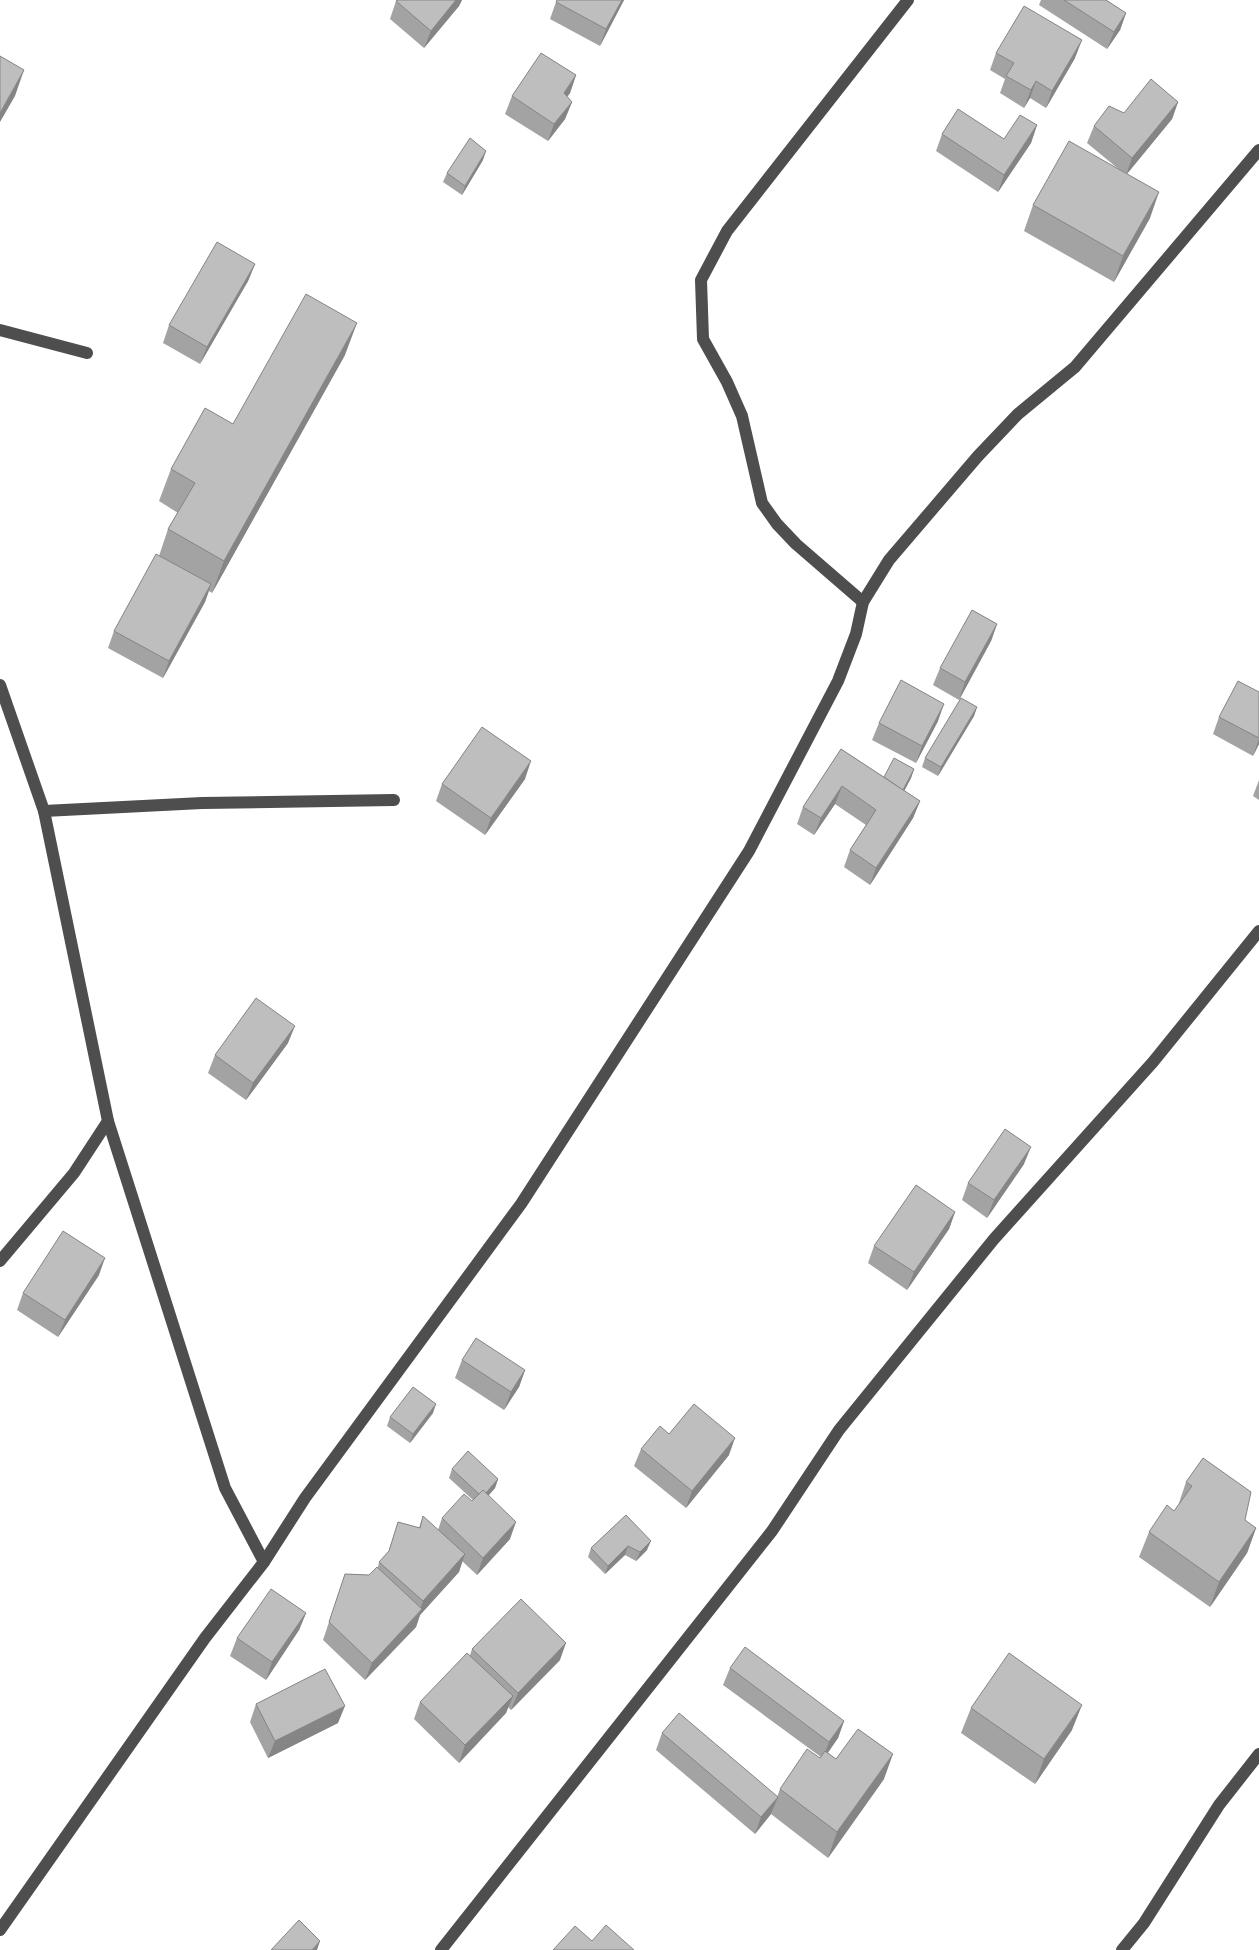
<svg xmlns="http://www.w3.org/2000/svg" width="1259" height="1950" font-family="'Exo 2',sans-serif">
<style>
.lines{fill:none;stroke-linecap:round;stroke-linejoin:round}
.minor{stroke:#4e4e4e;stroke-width:12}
.wall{fill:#a3a3a3}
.shaded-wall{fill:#858585}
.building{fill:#bebebe;stroke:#858585}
</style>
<rect width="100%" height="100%" fill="#fff"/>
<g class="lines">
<g class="minor">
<path d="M 0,330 L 87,353"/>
<path d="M 863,602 L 796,544 L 777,524 L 762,503 L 742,416 L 727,382 L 703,339 L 701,280 L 727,231 L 908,0"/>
<path d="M 0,685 L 44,811 L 108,1121 L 225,1488 L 264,1562"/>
<path d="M 44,811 L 202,803 L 394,800"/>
<path d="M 0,1261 L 74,1173 L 108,1121"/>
<path d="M 0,1930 L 205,1638 L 264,1562 L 305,1498 L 521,1204 L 749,851 L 838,681 L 856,634 L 863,602 L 889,560 L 978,456 L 1018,414 L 1075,367 L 1259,150"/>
<path d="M 441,1950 L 772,1531 L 839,1430 L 994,1239 L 1153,1062 L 1259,931"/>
<path d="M 1122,1950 L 1144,1923 L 1219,1805 L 1259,1754"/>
</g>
</g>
<g class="wall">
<path d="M 398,0 L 462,0 L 459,6 L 424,48 L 390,19 L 396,1 Z"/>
<path d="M 624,0 L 600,46 L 550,19 L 556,2 Z"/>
<path d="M 1041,0 L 1106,0 L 1126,13 L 1120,30 L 1107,49 L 1039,5 Z"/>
<path d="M 996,53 L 1075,58 L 1046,108 L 1030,98 L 1024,108 L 1000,93 L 1005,79 L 990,70 Z"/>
<path d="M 576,75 L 570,93 L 567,97 L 572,102 L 565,119 L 548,141 L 505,114 L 512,96 Z"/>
<path d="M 1178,102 L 1172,119 L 1127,174 L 1150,218 L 1114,282 L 1024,231 L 1033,205 L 1121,171 L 1087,143 L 1094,126 L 1124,113 Z"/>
<path d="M 1037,125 L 1031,143 L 998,192 L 936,151 L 942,134 L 1004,139 Z"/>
<path d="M 483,160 L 462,195 L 443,182 L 447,173 Z"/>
<path d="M 255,264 L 248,281 L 200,364 L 163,343 L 169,325 Z"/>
<path d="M 345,355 L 212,593 L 209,591 L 205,602 L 163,678 L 108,648 L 114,631 L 159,556 L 168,529 L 178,513 L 159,501 L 171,469 L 233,424 Z"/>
<path d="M 997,624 L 991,641 L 959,700 L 933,685 L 940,668 Z"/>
<path d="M 1259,692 L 1259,744 L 1253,756 L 1213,734 L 1219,717 Z"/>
<path d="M 977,707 L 974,716 L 938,776 L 922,767 L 925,758 Z"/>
<path d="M 938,721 L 916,763 L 872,740 L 879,723 Z"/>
<path d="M 841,749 L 884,777 L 914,769 L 911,778 L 904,791 L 920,801 L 913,818 L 870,885 L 844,867 L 850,850 L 866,825 L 835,804 L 814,835 L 797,824 L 803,807 Z"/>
<path d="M 525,779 L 485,835 L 436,801 L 442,784 Z"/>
<path d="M 1259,780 L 1259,800 L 1253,796 Z"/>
<path d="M 288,1043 L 246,1100 L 208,1073 L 215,1055 Z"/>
<path d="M 1024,1164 L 987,1218 L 962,1200 L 968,1183 Z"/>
<path d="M 955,1212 L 949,1229 L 907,1290 L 868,1263 L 874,1246 Z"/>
<path d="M 99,1275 L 58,1337 L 17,1310 L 23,1293 Z"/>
<path d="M 462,1360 L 525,1370 L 519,1387 L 504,1410 L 455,1378 Z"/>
<path d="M 433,1413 L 410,1443 L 387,1426 L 390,1417 Z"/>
<path d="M 669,1434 L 729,1455 L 686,1508 L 634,1466 L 641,1449 Z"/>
<path d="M 452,1469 L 498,1479 L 495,1488 L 488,1496 L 510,1539 L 477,1575 L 462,1561 L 459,1572 L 420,1615 L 416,1627 L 365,1680 L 323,1640 L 345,1574 L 369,1575 L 378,1567 L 379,1562 L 388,1553 L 398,1522 L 419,1528 L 423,1516 L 438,1530 L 442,1518 L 472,1501 L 473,1500 L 449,1478 Z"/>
<path d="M 1186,1482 L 1256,1528 L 1247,1553 L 1210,1607 L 1139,1557 L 1149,1532 L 1174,1511 L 1178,1506 Z"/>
<path d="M 626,1515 L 647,1550 L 636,1561 L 625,1555 L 605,1574 L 588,1557 L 591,1548 Z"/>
<path d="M 306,1613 L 299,1630 L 266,1680 L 230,1656 L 237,1638 Z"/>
<path d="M 472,1649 L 560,1660 L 511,1710 L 508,1707 L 506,1713 L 459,1763 L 414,1719 L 420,1702 L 470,1655 Z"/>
<path d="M 730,1668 L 844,1721 L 838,1738 L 828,1753 L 836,1759 L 884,1779 L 828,1858 L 771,1814 L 780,1789 L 821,1757 L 723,1685 Z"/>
<path d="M 256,1704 L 338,1723 L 268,1758 L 250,1722 Z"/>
<path d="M 971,1708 L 1072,1730 L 1035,1784 L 961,1733 Z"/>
<path d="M 662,1733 L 778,1797 L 771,1814 L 755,1834 L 656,1750 Z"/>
</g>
<g class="shaded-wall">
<path d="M 456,0 L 462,0 L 459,6 L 424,48 L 431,31 Z"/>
<path d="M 622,0 L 624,0 L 600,46 L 606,29 Z"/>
<path d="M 1126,13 L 1120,30 L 1107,49 L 1114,32 Z"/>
<path d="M 1082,40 L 1075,58 L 1046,108 L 1052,91 Z"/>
<path d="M 24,70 L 15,96 L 0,122 L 0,113 Z"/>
<path d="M 576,75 L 570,93 L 557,110 L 564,93 Z"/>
<path d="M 1036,81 L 1030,98 L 1024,108 L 1031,90 Z"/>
<path d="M 572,102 L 565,119 L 548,141 L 554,124 Z"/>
<path d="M 1178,102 L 1172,119 L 1126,175 L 1132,158 Z"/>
<path d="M 1037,125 L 1031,143 L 998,192 L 1004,175 Z"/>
<path d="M 486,151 L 483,160 L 462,195 L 465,186 Z"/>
<path d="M 1159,192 L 1150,218 L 1114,282 L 1123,256 Z"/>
<path d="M 255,264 L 248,281 L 200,364 L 207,347 Z"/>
<path d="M 357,323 L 345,355 L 212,593 L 224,561 Z"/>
<path d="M 211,584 L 205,602 L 163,678 L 169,661 Z"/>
<path d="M 997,624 L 991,641 L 959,700 L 965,682 Z"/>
<path d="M 944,704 L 938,721 L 916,763 L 922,746 Z"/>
<path d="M 977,707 L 974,716 L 938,776 L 941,767 Z"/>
<path d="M 1259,739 L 1259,744 L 1253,756 Z"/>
<path d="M 531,761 L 525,779 L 485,835 L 491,818 Z"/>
<path d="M 914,769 L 911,778 L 899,801 L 902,792 Z"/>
<path d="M 842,786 L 835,804 L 814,835 L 821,818 Z"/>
<path d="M 920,801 L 913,818 L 870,885 L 876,868 Z"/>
<path d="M 295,1026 L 288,1043 L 246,1100 L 253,1083 Z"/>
<path d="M 1031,1147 L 1024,1164 L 987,1218 L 994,1200 Z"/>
<path d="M 955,1212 L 949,1229 L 907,1290 L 914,1272 Z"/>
<path d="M 105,1258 L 99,1275 L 58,1337 L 65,1320 Z"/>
<path d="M 525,1370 L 519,1387 L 504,1410 L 511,1392 Z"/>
<path d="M 436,1404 L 433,1413 L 410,1443 L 413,1434 Z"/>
<path d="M 735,1438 L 729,1455 L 686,1508 L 692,1491 Z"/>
<path d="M 498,1479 L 495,1488 L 479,1506 L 482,1497 Z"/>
<path d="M 516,1522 L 510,1539 L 477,1575 L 483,1558 Z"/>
<path d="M 1256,1528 L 1247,1553 L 1210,1607 L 1219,1582 Z"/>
<path d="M 651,1541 L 647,1550 L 636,1561 L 640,1552 Z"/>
<path d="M 628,1546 L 625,1555 L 605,1574 L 608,1566 Z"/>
<path d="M 465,1554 L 459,1572 L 420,1615 L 416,1627 L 365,1680 L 372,1663 L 419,1613 L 423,1601 Z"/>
<path d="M 306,1613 L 299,1630 L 266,1680 L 272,1662 Z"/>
<path d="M 566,1643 L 560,1660 L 511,1710 L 518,1693 Z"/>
<path d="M 513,1696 L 506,1713 L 459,1763 L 465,1745 Z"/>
<path d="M 1082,1705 L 1072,1730 L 1035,1784 L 1044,1759 Z"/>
<path d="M 345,1706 L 338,1723 L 268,1758 L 275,1741 Z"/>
<path d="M 844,1721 L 838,1738 L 823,1759 L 829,1742 Z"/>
<path d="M 893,1754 L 884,1779 L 828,1858 L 837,1832 Z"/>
<path d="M 778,1797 L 771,1814 L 755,1834 L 761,1817 Z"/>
<path d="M 320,1941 L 317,1950 L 312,1950 Z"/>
</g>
<g class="building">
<path d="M 398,0 L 456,0 L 431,31 L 396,1 Z"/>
<path d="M 557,0 L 622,0 L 606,29 L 556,2 Z"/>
<path d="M 1064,0 L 1106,0 L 1126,13 L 1114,32 Z"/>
<path d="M 1024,6 L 1082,40 L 1052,91 L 1036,81 L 1031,90 L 1006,76 L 1014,63 L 996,53 Z"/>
<path d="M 541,53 L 576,75 L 564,93 L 572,102 L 554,124 L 512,96 Z"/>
<path d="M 0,56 L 24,70 L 0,113 Z"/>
<path d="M 1151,79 L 1178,102 L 1132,158 L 1094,126 L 1109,106 L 1124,113 Z"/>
<path d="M 958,109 L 1004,139 L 1020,115 L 1037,125 L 1004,175 L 942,134 Z"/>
<path d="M 470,138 L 486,151 L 465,186 L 447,173 Z"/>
<path d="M 1069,141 L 1159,192 L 1123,256 L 1033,205 Z"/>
<path d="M 217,242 L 255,264 L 207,347 L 169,325 Z"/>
<path d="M 306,294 L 357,323 L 224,561 L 168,529 L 195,483 L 171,469 L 205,408 L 233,424 Z"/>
<path d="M 156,554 L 211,584 L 169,661 L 114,631 Z"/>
<path d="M 972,610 L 997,624 L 965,682 L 940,668 Z"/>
<path d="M 901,680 L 944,704 L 922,746 L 879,723 Z"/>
<path d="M 1238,681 L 1259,692 L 1259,738 L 1219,717 Z"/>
<path d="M 961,698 L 977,707 L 941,767 L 925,758 Z"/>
<path d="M 482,727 L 531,761 L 491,818 L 442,784 Z"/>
<path d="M 841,749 L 920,801 L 876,868 L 850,850 L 876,810 L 842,786 L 821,818 L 803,807 Z"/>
<path d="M 894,758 L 914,769 L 903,790 L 884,777 Z"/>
<path d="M 256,998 L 295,1026 L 253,1083 L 215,1055 Z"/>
<path d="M 1005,1129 L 1031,1147 L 994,1200 L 968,1183 Z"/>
<path d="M 916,1185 L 955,1212 L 914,1272 L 874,1246 Z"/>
<path d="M 63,1231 L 105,1258 L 65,1320 L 23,1293 Z"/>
<path d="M 476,1338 L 525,1370 L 511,1392 L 462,1360 Z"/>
<path d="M 413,1387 L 436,1404 L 413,1434 L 390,1417 Z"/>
<path d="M 694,1404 L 735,1438 L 692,1491 L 641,1449 L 660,1426 L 669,1434 Z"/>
<path d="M 468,1451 L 498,1479 L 486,1493 L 483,1490 L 479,1494 L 452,1469 Z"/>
<path d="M 1203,1458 L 1251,1492 L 1245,1520 L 1256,1528 L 1219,1582 L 1149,1532 L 1167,1505 L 1174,1511 L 1192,1486 L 1186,1482 Z"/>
<path d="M 483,1490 L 516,1522 L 483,1558 L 442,1518 L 464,1494 L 472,1501 Z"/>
<path d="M 626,1515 L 651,1541 L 640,1552 L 628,1546 L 608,1566 L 591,1548 Z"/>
<path d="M 423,1516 L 465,1554 L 423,1601 L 379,1562 L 389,1551 L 398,1522 L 420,1528 Z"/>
<path d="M 377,1567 L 422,1609 L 372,1663 L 329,1622 L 345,1574 L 369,1575 Z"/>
<path d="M 271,1589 L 306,1613 L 272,1662 L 237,1638 Z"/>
<path d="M 521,1599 L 566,1643 L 518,1693 L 472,1649 Z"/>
<path d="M 745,1647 L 844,1721 L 829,1742 L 730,1668 Z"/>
<path d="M 467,1653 L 513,1696 L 465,1745 L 420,1702 Z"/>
<path d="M 1009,1653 L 1082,1705 L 1044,1759 L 971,1708 Z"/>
<path d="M 325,1669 L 345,1706 L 275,1741 L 256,1704 Z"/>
<path d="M 679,1713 L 778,1797 L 761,1817 L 662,1733 Z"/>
<path d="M 858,1729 L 893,1754 L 837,1832 L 780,1789 L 807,1749 L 820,1758 L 825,1751 L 836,1759 Z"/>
<path d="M 299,1920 L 320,1941 L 312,1950 L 271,1950 Z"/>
<path d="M 606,1925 L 634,1950 L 553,1950 L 575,1926 L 592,1941 Z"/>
</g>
</svg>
